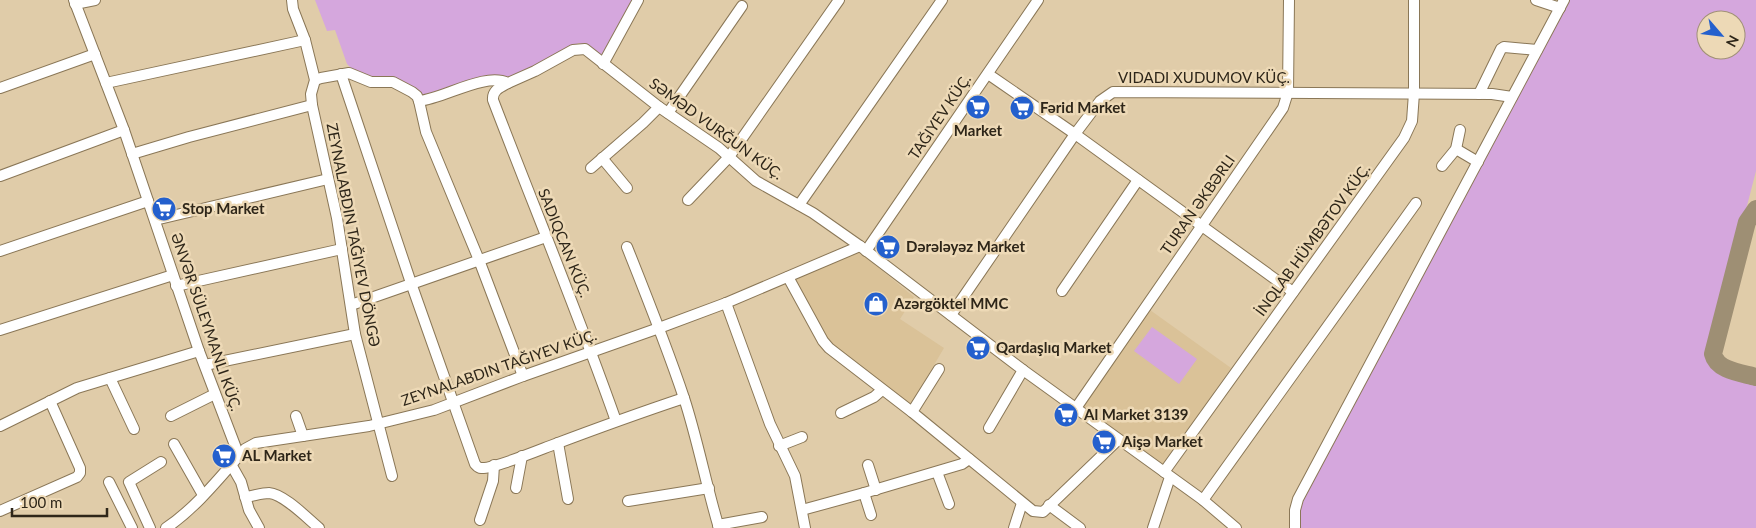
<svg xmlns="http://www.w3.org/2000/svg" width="1756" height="528" font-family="Lato,sans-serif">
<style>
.built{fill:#dac298}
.green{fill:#d5a7dd;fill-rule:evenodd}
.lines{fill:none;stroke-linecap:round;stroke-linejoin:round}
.taxiway{stroke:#9e8f74;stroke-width:18}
.minor-casing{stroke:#8a7757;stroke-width:12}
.minor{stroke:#fff;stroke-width:10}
.labels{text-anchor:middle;stroke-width:5;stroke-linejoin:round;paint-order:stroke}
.street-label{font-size:15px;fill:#2e2619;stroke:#edd9b6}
.poi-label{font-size:15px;font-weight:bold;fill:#2e2619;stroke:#edd9b6;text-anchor:start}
</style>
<rect width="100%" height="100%" fill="#e0cca9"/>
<g class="built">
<path d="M 857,250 L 914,297 L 900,319 L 944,348 L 911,404 L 832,346 L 791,279 Z"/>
<path d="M 1150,310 L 1231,368 L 1163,465 L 1082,407 Z"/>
</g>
<g class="green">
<path d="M 315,0 L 636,0 L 605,58 L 579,43 L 518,76 L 487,78 L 426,99 L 353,70 L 347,64 L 335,30 L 327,31 Z"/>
<path d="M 1568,0 L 1756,0 L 1756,171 L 1710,349 C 1710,373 1738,374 1756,380 L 1756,528 L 1299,528 L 1299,505 ZM 1706,20 L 1736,20 L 1736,50 L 1706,50 Z"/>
<path d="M 1152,327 L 1197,359 L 1179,384 L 1134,351 Z"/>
</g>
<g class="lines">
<path class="taxiway" d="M 1756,209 L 1747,222 L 1713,354 C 1717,371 1742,373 1756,377"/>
<defs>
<g id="minor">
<path d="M 74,0 L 124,130 L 199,351 L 239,456"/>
<path d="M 292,0 L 293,9 L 305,40 L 315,80 L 311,94 L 312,105 L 337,218 L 355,334 L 392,476"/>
<path d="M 1536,0 L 1560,8"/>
<path d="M 75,4 L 95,0"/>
<path d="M 603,64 L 638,0"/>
<path d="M 341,74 L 411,283 L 475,464 C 477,466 478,468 481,468 C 493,469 537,451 550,446 C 595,429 639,413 684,398"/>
<path d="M 988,74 L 1075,134 L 1293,292"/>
<path d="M 315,80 L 321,78 L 349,73 L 371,82 L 393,82 L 412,92 L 417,96 L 419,101 C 445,98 485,72 508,83 L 535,71 L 573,50 L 585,49 L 659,107 L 719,148 L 756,181 L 813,213 L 860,246 L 1023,370 L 1203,500 L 1236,528"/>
<path d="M 106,83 L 305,40"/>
<path d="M 508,83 C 501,87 492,90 493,100 C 534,207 578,313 616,421"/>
<path d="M 0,88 L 95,54"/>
<path d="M 1479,94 L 1501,49 L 1504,47 L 1537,50"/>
<path d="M 419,101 L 426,132 L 479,260 L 523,376"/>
<path d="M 668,113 L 742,6"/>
<path d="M 1456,149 L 1478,162"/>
<path d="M 132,154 L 189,137 L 312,105"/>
<path d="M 602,158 L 627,188"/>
<path d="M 1442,166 L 1456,149 L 1460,130"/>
<path d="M 591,168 L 643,123 L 659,107"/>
<path d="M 0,176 L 124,130"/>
<path d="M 688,200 L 729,157 L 839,0"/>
<path d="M 799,205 L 942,0"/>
<path d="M 155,220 L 328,179"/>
<path d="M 627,247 C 647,297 667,347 684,398 C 698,441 706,485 719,528"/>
<path d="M 0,251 L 148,201"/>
<path d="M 866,251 L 1038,0"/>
<path d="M 788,277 L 823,341 L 829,348 L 912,412 L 1033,511 L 1043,512 L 1118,440"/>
<path d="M 176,286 L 342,249"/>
<path d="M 1062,291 L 1138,180"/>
<path d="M 726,303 L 770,424 L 795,476 L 805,528"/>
<path d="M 351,305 L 546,237"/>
<path d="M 951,315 L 1075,134 L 1100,101 L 1113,92 L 1492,94 L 1512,97"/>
<path d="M 0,330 L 173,275"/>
<path d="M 205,365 L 355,334"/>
<path d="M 110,378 L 134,429"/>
<path d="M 1076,408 L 1283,108 L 1288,92 L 1289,0"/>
<path d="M 912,412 L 939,369"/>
<path d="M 841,413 L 874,397 L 882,390"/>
<path d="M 171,416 L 215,394"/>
<path d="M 296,416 L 303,436"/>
<path d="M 0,426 L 77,388 L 199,351"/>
<path d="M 989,428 L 1023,370"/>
<path d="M 558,443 L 568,499"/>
<path d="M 174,444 L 203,495"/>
<path d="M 779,446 L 802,437"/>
<path d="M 868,465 L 876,490"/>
<path d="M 232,466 L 241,482 L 249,510 L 259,528"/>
<path d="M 937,472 L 949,504"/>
<path d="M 1164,472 L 1404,138 L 1412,121 L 1414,93 L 1414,0"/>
<path d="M 109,482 L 132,528"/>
<path d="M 516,488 L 522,456"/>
<path d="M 864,493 L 871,515"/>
<path d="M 245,497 C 253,496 262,493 269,493 C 284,494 308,519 319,528"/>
<path d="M 1203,500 L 1416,203"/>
<path d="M 628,501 L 709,488"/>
<path d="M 1049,505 L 1080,528"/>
<path d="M 802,510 L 864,493 L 962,464 L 969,459"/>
<path d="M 0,511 L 77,477 L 80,473 L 80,468 L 50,401"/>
<path d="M 480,520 L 493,481 L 494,465"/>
<path d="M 718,525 L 762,517"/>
<path d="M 150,528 L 129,482 L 161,462"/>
<path d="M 166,528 C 196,508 221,476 245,449 L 256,443 L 369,426 L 434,410 L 523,376 L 659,328 L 726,303 L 860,246"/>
<path d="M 1014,528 L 1022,503"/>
<path d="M 1153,528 L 1170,477"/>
<path d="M 1295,528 L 1295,510 L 1298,499 L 1564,0"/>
</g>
</defs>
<use href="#minor" class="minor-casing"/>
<use href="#minor" class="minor"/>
</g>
<defs>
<symbol id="supermarket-disc" viewBox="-11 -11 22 22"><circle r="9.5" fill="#2460cd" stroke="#edd9b6"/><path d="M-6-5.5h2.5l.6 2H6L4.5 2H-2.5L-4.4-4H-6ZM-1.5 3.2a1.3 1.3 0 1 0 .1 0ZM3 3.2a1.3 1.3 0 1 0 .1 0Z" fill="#fff"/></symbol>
<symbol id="shop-disc" viewBox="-11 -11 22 22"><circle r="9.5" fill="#2460cd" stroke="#edd9b6"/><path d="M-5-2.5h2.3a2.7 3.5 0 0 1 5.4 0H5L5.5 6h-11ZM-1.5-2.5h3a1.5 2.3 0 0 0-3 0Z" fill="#fff"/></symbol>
</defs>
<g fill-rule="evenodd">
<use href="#supermarket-disc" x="964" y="93" width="28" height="28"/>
<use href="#supermarket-disc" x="1008" y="94" width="28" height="28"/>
<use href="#supermarket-disc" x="150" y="195" width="28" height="28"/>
<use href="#supermarket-disc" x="874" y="233" width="28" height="28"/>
<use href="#shop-disc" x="862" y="290" width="28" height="28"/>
<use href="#supermarket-disc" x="964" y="334" width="28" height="28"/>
<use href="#supermarket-disc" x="1052" y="401" width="28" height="28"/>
<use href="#supermarket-disc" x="1090" y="428" width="28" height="28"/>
<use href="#supermarket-disc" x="210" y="442" width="28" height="28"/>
</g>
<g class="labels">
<g class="street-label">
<text x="1204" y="83">VIDADI XUDUMOV KÜÇ.</text>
<text transform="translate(940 117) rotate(-56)" y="5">TAĞIYEV KÜÇ.</text>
<text transform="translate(716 129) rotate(36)" y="5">SƏMƏD VURĞUN KÜÇ.</text>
<text transform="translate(1198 205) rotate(-55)" y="5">TURAN ƏKBƏRLI</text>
<text transform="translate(353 235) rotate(79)" y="5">ZEYNALABDIN TAĞIYEV DÖNGƏ</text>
<text transform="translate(1313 240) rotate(-54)" y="5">İNQLAB HÜMBƏTOV KÜÇ.</text>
<text transform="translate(564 243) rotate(68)" y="5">SADIQCAN KÜÇ.</text>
<text transform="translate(206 322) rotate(71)" y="5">ƏNVƏR SÜLEYMANLI KÜÇ.</text>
<text transform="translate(499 368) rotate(-19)" y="5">ZEYNALABDIN TAĞIYEV KÜÇ.</text>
</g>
<g class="poi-label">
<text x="1040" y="113">Fərid Market</text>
<text x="978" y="136" text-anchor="middle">Market</text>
<text x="182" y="214">Stop Market</text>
<text x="906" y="252">Dərələyəz Market</text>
<text x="894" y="309">Azərgöktel MMC</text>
<text x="996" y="353">Qardaşlıq Market</text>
<text x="1084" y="420">Al Market 3139</text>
<text x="1122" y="447">Aişə Market</text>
<text x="242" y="461">AL Market</text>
</g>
</g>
<g transform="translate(1721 35) rotate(118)"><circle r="24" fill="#edd9b6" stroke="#a19177"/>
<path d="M0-4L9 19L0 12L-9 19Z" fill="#2460cd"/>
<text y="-8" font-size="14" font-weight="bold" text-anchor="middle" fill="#2e2619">N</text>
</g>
<path d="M12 508v8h95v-8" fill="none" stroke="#2e2619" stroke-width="2.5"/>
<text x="20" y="508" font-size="15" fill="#2e2619" stroke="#edd9b6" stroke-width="4" paint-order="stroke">100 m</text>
</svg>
